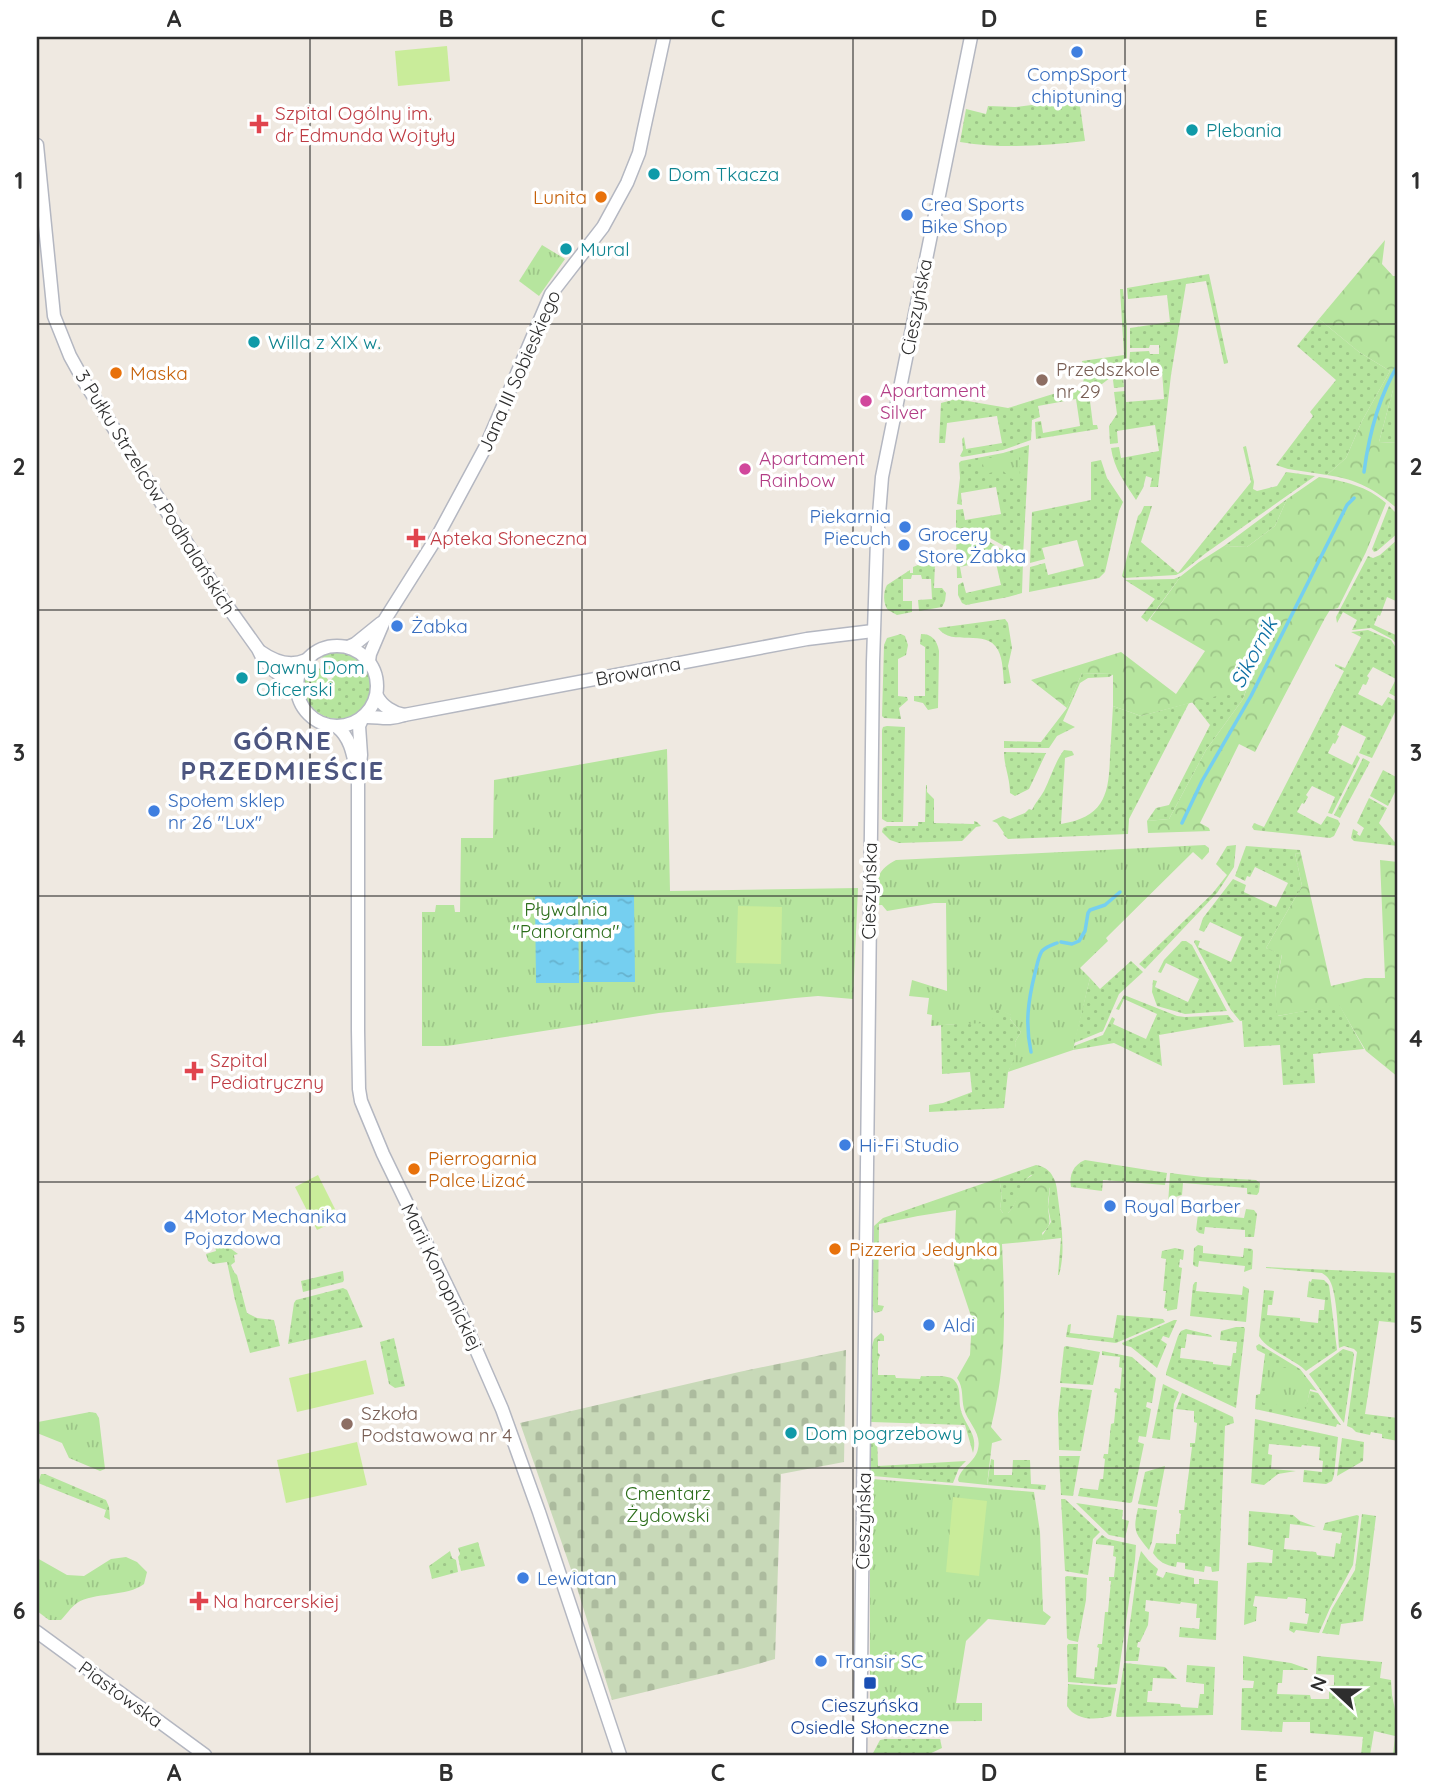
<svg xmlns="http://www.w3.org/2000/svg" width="1435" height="1792" font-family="Quicksand,sans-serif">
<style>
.grass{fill:url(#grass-dots)}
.forest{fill:url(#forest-crowns)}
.cemetery{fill:url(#cemetery-stones)}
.park{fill:url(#park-tufts)}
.pitch{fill:#c9ec9a}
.water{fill:url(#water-ripples)}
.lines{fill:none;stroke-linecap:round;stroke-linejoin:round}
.stream{stroke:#75cff0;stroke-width:3.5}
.minor-casing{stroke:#b4b7c1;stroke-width:15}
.minor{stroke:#fff;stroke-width:12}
.grid{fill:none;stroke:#2e2e2e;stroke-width:2;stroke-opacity:0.55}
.shop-dot{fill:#3f7fe0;stroke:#fff;stroke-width:2.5}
.health-dot{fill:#e0444e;stroke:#fff;stroke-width:2.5}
.culture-dot{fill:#0f9aa8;stroke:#fff;stroke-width:2.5}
.food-dot{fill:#e8710a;stroke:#fff;stroke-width:2.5}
.education-dot{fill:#8d6e63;stroke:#fff;stroke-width:2.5}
.hotel-dot{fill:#d1479c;stroke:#fff;stroke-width:2.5}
.transit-dot{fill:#1a4fb4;stroke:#fff;stroke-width:2.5}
.labels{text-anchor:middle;stroke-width:7;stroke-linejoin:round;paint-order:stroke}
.shop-label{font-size:19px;fill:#366cbe;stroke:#fff;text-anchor:start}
.health-label{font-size:19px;fill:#be3a42;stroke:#fff;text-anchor:start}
.culture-label{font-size:19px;fill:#0d838f;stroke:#fff;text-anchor:start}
.food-label{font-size:19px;fill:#c56008;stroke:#fff;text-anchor:start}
.street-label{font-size:19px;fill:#2e2e2e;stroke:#fff}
.education-label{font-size:19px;fill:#785e54;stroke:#fff;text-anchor:start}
.hotel-label{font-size:19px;fill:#b23c85;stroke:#fff;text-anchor:start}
.park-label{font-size:19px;fill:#2c6e1b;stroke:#fff}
.transit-label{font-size:19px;fill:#164399;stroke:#fff}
.water-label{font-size:21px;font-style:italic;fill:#0d6fa3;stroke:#fff}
.district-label{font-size:26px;font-weight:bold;letter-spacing:2px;fill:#4d5680;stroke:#fff}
.neatline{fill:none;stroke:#2e2e2e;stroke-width:2.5}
.grid-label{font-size:23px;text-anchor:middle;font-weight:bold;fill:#2e2e2e}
</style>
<defs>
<pattern id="grass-dots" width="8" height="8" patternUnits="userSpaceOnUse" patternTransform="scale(1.75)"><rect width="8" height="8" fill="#b6e59e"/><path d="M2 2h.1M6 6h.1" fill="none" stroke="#9dc588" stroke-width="1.8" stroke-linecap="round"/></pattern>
<pattern id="forest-crowns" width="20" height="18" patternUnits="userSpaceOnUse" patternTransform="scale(1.75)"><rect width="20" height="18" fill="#b6e59e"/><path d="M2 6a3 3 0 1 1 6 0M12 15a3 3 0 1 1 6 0" fill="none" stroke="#9dc588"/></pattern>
<pattern id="cemetery-stones" width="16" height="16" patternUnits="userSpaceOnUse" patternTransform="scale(1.75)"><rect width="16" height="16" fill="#c8d9b8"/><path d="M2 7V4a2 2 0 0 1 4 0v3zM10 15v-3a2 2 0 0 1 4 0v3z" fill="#acbb9e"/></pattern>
<pattern id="park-tufts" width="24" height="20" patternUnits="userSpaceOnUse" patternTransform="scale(1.75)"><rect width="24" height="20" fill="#b6e59e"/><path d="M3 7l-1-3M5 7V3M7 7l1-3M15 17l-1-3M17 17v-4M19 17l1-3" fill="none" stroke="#9dc588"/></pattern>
<pattern id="water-ripples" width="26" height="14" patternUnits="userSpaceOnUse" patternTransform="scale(1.75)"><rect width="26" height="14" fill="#75cff0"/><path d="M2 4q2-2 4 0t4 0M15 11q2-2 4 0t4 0" fill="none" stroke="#66b2ce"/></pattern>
</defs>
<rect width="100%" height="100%" fill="#efe9e1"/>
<g class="grass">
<path d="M 1079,99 L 1085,141 C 1041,146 1004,149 960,142 L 966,109 L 986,114 L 988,106 L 1015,107 Z"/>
<path d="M 1209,274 L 1228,363 L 1224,364 L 1206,281 L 1186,284 L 1171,375 L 1158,487 L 1150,487 L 1152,478 L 1146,476 L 1143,488 L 1136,500 C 1125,483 1114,469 1111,448 L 1119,447 L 1121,458 L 1159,451 L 1155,425 L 1117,431 L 1118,443 L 1110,444 L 1109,426 L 1117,414 L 1114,392 L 1125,391 L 1126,402 L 1164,399 L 1162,371 L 1123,375 L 1124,387 L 1114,388 L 1113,380 L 1129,367 L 1130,352 L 1149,351 L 1150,354 L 1159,354 L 1159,345 L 1150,345 L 1149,348 L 1130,348 L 1130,328 L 1170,322 L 1167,295 L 1128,299 L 1127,288 Z"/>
<path d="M 1120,289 L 1123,289 L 1127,327 L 1127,365 L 1102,384 L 1096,385 L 1097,391 L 1089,393 L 1093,425 L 1097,425 L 1098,429 L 1036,439 L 1035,422 L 1041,421 L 1043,433 L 1080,426 L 1076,399 L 1038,406 L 1040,417 L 1032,420 L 1031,440 L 1003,450 L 962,457 L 960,456 L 963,450 L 962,439 L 964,437 L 966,449 L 1002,443 L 997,416 L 947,423 L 945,443 L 939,443 L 941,403 L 956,399 L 1008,408 L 1053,394 L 1083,389 L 1084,372 L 1082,361 L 1124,355 Z"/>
<path d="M 1319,319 L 1359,352 L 1390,371 L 1362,421 L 1346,458 L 1327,475 L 1288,469 L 1276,465 L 1313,416 L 1310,412 L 1336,380 L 1297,346 Z"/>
<path d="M 1393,390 L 1398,390 L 1398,443 L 1379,442 Z"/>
<path d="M 1029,445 L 1023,556 L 1022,556 L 974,529 L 956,528 L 956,510 L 963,509 L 965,520 L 1001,514 L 996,487 L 961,493 L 962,505 L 957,504 L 960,478 L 959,463 L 961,461 L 1003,453 Z"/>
<path d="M 1246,446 L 1254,482 L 1253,489 L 1257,491 L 1277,486 L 1286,472 L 1315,476 L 1206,553 L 1182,572 L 1176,575 L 1124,578 L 1122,576 L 1138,516 L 1141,513 L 1144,506 L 1152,506 L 1141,542 L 1178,573 L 1251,482 L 1243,447 Z"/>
<path d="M 1101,460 L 1107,478 L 1123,502 L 1119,511 L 1105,572 L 1099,578 L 1029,592 L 1030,567 L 1045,563 L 1048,575 L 1084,566 L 1077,540 L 1042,548 L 1045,559 L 1030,563 L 1032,512 L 1091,500 L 1091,462 Z"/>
<path d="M 1287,499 L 1275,526 L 1247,547 L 1224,546 Z"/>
<path d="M 1389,506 L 1398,515 L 1398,533 L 1377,551 L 1374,552 L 1372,549 Z"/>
<path d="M 956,532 L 973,532 L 1023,562 L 1022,593 L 1008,597 L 966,605 L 962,603 L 958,595 L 958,585 L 963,582 L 966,593 L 1001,585 L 995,559 L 960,567 L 962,578 L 957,578 Z"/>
<path d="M 1398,539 L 1398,602 L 1387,597 L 1380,616 L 1378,615 L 1374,625 L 1398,636 L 1398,646 L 1392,639 L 1371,628 L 1352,630 L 1357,620 L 1343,612 L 1337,623 L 1336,617 L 1368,556 L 1373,558 L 1380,555 Z"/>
<path d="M 927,563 L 935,563 L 934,588 L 942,588 L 946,593 L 945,601 L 942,607 L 919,611 L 918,600 L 932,599 L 931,579 L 922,579 L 921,575 L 912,575 L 911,579 L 903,579 L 903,601 L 912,601 L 912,612 L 897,615 L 888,610 C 883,604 883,592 887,585 L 910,570 L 910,573 L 913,573 L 913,567 L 918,565 L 927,565 Z"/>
<path d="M 1181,576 L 1147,622 L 1141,617 L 1155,599 L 1125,580 L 1174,579 Z"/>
<path d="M 1005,619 L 1008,623 L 1012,648 L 1008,666 L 1011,683 L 1004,684 C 1003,674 1003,659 998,650 C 986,627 952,648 938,628 Z"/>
<path d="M 1368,630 L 1391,640 L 1398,651 L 1398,698 L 1389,693 L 1396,679 L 1373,667 L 1367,676 L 1369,678 L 1366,685 L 1363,684 L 1358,694 L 1382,706 L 1388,697 L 1398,702 L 1398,706 L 1372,758 L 1359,753 L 1366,737 L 1342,725 L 1337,735 L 1339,736 L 1335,744 L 1333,743 L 1328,753 L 1352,765 L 1357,755 L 1360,758 L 1332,814 L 1328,813 L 1335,797 L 1312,786 L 1306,795 L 1308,797 L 1304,804 L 1302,803 L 1297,812 L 1321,825 L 1327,816 L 1338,820 L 1340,824 L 1334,836 L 1330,838 L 1254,830 L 1252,827 L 1254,823 L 1264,827 L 1344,671 L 1335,666 L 1335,664 L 1345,668 L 1361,637 L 1351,632 Z"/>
<path d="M 901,634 L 905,636 L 908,645 L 906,655 L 898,659 L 898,696 L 907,697 L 908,700 L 899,708 L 901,719 L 884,718 L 882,716 L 884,645 L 887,638 Z"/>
<path d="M 921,634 C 932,634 937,640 939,651 L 938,708 L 928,710 L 923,703 L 914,701 L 914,696 L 925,696 L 925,647 L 920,644 Z"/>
<path d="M 334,653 C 347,652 359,657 366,669 C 372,678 372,690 367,700 C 346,744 280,704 312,664 L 316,664 L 329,681 L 334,677 L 322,659 L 323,655 Z"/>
<path d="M 1082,673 L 1114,674 L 1109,677 L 1088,678 L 1080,683 L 1063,721 L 1075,727 L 1057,736 L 1049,748 L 1004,748 L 1004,741 L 1041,742 L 1067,708 Z"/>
<path d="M 1247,687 L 1243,699 L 1206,750 L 1169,819 L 1147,821 L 1156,808 L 1169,805 L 1210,725 L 1192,702 Z"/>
<path d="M 1189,703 L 1129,819 L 1128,834 L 1008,839 L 1003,834 L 1004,833 L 997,823 L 992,821 L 1003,816 L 1010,819 L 1025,813 L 1029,809 L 1032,810 C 1035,803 1040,798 1044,791 C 1051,777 1055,762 1064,750 L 1072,751 L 1074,755 L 1065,758 L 1061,824 C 1104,817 1109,795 1110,756 C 1111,740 1112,723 1113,706 L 1141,716 Z"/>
<path d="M 887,726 L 905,727 L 903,822 L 887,822 L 882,819 L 882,730 L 883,727 Z"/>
<path d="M 1004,752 L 1046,753 L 1029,789 L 1015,796 L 1010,793 C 1010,778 1004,766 1004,752 Z"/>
<path d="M 1363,758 L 1370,762 L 1340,818 L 1334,815 Z"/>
<path d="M 1383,770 L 1398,778 L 1398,786 L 1388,806 L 1370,796 Z"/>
<path d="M 926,785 L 927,785 L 927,792 L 934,799 L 934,823 L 974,824 L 974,821 L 977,822 L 981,826 L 976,827 L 962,841 L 899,843 L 890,840 L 882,832 L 883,828 L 887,826 L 918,826 L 918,822 L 925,822 Z"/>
<path d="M 1369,798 L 1387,808 L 1379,823 L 1398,846 L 1354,841 L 1351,838 L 1353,829 L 1358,832 L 1357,834 L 1360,836 L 1364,828 L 1357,823 Z"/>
<path d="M 1236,845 L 1234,867 L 1217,893 L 1145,969 L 1139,964 L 1212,894 L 1227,875 L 1216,864 L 1227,846 Z"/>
<path d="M 1246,846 L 1300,850 L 1301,854 L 1295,853 L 1302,886 L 1266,948 L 1282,954 L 1275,989 L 1278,1016 L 1339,1004 L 1364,1049 L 1313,1054 L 1315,1083 L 1283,1085 L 1280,1045 L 1244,1047 L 1242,1021 L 1240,1021 L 1231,1010 L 1194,942 L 1195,940 L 1200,941 L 1198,947 L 1231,962 L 1242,937 L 1210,922 L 1204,932 L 1199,930 L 1203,918 L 1233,879 L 1246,885 L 1244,892 L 1276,907 L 1288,883 L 1255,867 L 1250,877 L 1247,876 L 1245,881 L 1235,876 Z"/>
<path d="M 1182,941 L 1186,941 L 1192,945 L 1227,1011 L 1185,1014 L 1157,1006 L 1152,992 L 1153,980 L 1157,981 L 1155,987 L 1188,1002 L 1199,979 L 1166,963 L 1161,973 L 1158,972 L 1164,960 Z"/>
<path d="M 1131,961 L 1143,972 L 1119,994 L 1103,1031 L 1074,1043 L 1090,978 L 1100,989 Z"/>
<path d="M 1124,995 L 1177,1016 L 1185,1017 L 1228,1015 L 1234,1022 L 1159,1035 L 1162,1066 L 1114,1043 L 1073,1050 L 1074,1046 L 1103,1035 L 1112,1017 L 1115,1019 L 1113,1024 L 1146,1039 L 1157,1014 L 1124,999 L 1119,1010 L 1116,1009 Z"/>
<path d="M 996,1008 L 1012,1015 L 1010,1019 L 1021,1032 L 1015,1042 L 1017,1054 L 1008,1072 L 1004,1108 L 929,1112 L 929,1105 L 943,1103 L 972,1092 L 970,1072 L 942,1074 L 941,1025 L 957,1024 Z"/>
<path d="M 1085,1160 L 1167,1173 L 1165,1185 L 1103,1180 L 1102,1191 L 1071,1187 C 1069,1175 1073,1165 1085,1160 Z"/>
<path d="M 1036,1165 C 1043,1166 1050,1170 1053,1177 C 1057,1183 1057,1192 1058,1198 C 1061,1224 1066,1250 1059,1275 L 1058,1275 L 1061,1238 L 1044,1240 L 1042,1236 L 1051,1222 L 1048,1207 L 1050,1188 L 1031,1175 C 1017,1185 1021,1200 1008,1213 L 1003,1213 L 1000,1209 L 1002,1194 L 999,1178 Z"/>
<path d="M 1170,1173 L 1202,1177 L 1256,1180 L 1260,1183 L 1259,1192 L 1257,1195 L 1247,1194 L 1247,1188 L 1183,1183 L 1182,1195 L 1175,1197 L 1177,1205 L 1168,1205 Z"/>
<path d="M 918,1206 L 918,1216 L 879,1224 L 878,1305 L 884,1306 L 882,1311 L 875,1313 L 873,1310 L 872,1306 L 874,1226 L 883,1218 Z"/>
<path d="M 1199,1206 L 1201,1206 L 1201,1214 L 1244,1218 L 1246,1209 L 1254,1210 L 1257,1214 L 1254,1237 L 1245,1237 L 1245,1230 L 1205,1227 L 1204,1234 L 1199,1233 L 1196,1230 Z"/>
<path d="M 214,1241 L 222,1242 L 238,1254 L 234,1255 L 235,1262 L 231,1265 L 234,1272 L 237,1275 L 247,1313 L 257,1318 L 274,1320 L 280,1346 L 250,1353 L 235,1300 L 227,1262 L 213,1264 L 208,1261 L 206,1254 L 216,1251 Z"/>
<path d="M 1198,1245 L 1203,1246 L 1203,1253 L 1243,1257 L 1244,1248 L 1252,1249 L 1253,1251 L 1252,1269 L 1244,1272 L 1245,1266 L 1199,1261 L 1198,1267 L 1194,1266 L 1193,1264 L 1194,1248 Z"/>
<path d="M 1175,1248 L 1184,1250 L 1183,1260 L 1180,1259 L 1179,1267 L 1182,1268 L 1177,1309 L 1167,1311 L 1167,1309 L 1164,1308 L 1166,1291 L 1163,1291 L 1166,1259 L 1161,1258 L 1162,1251 Z"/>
<path d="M 1266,1267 L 1398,1273 L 1398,1323 L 1379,1321 L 1365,1414 L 1398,1418 L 1398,1441 L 1382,1438 L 1382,1434 L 1371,1432 L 1370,1435 L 1356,1432 L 1352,1428 L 1347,1426 L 1357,1352 L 1354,1349 L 1344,1346 L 1339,1348 C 1338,1332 1337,1294 1330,1281 C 1327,1276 1326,1276 1322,1273 L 1266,1268 Z"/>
<path d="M 343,1271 L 344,1280 L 343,1282 L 303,1292 L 301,1281 Z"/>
<path d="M 1312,1279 L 1324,1280 L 1329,1285 L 1337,1350 L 1306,1371 C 1294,1359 1265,1349 1259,1336 L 1264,1290 L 1274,1291 L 1272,1305 L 1268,1305 L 1267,1315 L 1300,1318 L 1300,1321 L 1318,1323 L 1319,1310 L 1324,1310 L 1325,1300 L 1307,1297 L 1309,1281 L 1311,1282 Z"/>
<path d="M 1195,1282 L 1197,1282 L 1196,1291 L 1242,1295 L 1243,1286 L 1249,1289 L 1246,1322 L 1190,1316 L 1193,1285 Z"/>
<path d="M 343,1288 L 347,1290 L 363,1327 L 288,1344 L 294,1303 L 296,1300 Z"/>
<path d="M 1117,1315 L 1163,1319 L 1165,1322 L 1116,1343 L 1066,1337 L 1068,1325 L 1071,1324 L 1070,1333 L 1113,1338 Z"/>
<path d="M 1174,1320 L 1177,1320 L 1169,1338 L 1163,1336 L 1161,1340 L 1167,1344 L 1157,1368 L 1131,1347 L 1123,1345 L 1122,1343 Z"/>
<path d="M 1236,1327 L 1244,1327 L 1245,1329 L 1236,1408 L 1166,1375 L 1166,1373 L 1178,1336 L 1181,1331 L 1186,1329 L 1211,1335 L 1212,1337 L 1187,1334 L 1185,1348 L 1181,1348 L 1180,1358 L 1213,1362 L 1213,1364 L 1231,1366 L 1233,1353 L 1236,1353 L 1237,1342 L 1220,1340 L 1221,1331 Z"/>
<path d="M 881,1333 L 884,1336 L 884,1341 L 878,1341 L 878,1353 L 880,1355 L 878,1361 L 878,1375 L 895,1375 L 896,1378 L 920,1379 L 921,1376 C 930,1377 947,1374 954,1380 C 961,1387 959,1397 960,1406 C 963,1425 979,1433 973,1453 L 965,1425 L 871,1422 L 872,1346 L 874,1339 Z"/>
<path d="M 394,1338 L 405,1386 L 395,1388 L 389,1384 L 380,1342 Z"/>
<path d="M 1259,1344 L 1300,1369 L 1317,1391 L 1310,1389 L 1305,1409 L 1310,1391 L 1318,1393 L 1341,1425 L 1337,1424 L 1336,1427 L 1255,1409 L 1256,1395 L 1260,1394 L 1265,1354 L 1257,1350 L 1256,1346 Z"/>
<path d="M 1066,1346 L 1100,1352 L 1093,1385 L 1060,1383 L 1064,1347 Z"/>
<path d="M 1343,1349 L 1353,1352 L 1354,1355 L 1344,1423 L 1309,1374 Z"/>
<path d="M 1102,1351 L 1132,1357 L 1156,1378 L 1152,1403 L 1147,1402 L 1146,1407 L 1151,1409 L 1146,1437 L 1139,1436 L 1138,1442 L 1144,1444 L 1132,1502 L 1130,1503 L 1078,1496 L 1080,1488 L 1098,1490 L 1100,1479 L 1103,1479 L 1105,1459 L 1103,1458 L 1104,1454 L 1108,1454 L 1111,1424 L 1114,1423 L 1117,1393 L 1114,1392 L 1115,1388 L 1120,1389 L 1122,1368 L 1119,1367 L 1120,1357 L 1102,1355 Z"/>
<path d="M 1163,1384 L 1179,1392 L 1174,1404 L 1170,1440 L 1152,1438 Z"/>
<path d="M 1061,1387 L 1092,1390 L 1081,1451 L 1059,1450 L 1058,1413 Z"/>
<path d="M 1182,1393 L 1233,1417 L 1234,1423 L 1225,1426 L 1219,1571 L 1212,1572 L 1211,1567 L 1205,1566 L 1204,1572 L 1185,1569 L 1185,1563 L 1177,1562 L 1176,1567 C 1165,1565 1159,1562 1153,1553 L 1156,1543 L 1176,1544 L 1176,1534 L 1179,1534 L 1181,1514 L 1179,1513 L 1179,1510 L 1184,1510 L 1192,1447 L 1190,1447 L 1190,1443 L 1195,1443 L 1197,1423 L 1194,1422 L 1194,1411 L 1176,1409 Z"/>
<path d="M 1255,1419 L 1338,1437 L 1334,1475 L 1332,1481 L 1326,1484 L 1303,1482 L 1304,1470 L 1322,1472 L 1323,1461 L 1319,1460 L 1320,1447 L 1302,1445 L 1301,1447 L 1269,1444 L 1268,1454 L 1272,1455 L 1271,1469 L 1296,1471 L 1278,1474 L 1264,1485 L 1251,1483 Z"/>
<path d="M 877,1435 L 878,1466 L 966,1461 L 959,1468 L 953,1483 L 873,1476 L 870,1473 L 871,1437 Z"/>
<path d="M 1342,1438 L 1364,1442 L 1363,1461 L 1337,1476 Z"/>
<path d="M 1059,1456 L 1080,1456 L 1073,1496 L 1061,1495 Z"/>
<path d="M 991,1459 L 994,1460 L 994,1475 L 1012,1475 L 1013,1460 L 1030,1460 L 1031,1484 L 1046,1485 L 1045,1490 L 987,1485 Z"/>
<path d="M 1165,1466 L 1157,1507 L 1138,1504 L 1145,1472 Z"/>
<path d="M 41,1474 L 45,1474 L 106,1500 L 109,1507 L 110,1520 L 104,1517 L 106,1510 L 38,1483 Z"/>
<path d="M 1061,1499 L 1065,1499 L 1100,1532 L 1093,1539 L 1088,1575 L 1065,1571 Z"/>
<path d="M 1076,1503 L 1123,1510 L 1122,1519 L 1129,1521 L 1125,1538 L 1109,1535 Z"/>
<path d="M 1138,1508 L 1157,1510 L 1152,1542 L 1149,1550 C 1134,1532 1133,1530 1138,1508 Z"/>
<path d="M 1249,1511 L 1293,1515 L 1300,1521 L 1316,1527 L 1290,1524 L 1289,1538 L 1285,1538 L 1284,1549 L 1316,1552 L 1317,1555 L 1334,1557 L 1336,1543 L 1340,1544 L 1342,1533 L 1323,1530 L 1325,1523 L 1357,1515 L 1359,1516 L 1353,1565 L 1330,1608 L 1319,1633 L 1296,1630 L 1294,1633 L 1289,1630 L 1290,1622 L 1307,1624 L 1309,1614 L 1305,1613 L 1306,1599 L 1288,1597 L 1287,1599 L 1255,1596 L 1253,1606 L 1257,1607 L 1256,1621 L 1244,1625 L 1247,1563 L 1258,1562 L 1272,1563 L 1273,1550 L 1248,1545 Z"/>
<path d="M 1362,1514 L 1376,1516 L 1363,1621 L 1341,1624 L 1339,1635 L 1322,1633 L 1332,1609 L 1355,1570 Z"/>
<path d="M 1102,1535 L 1108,1539 L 1136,1545 L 1135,1560 L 1117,1684 L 1106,1685 L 1068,1682 L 1067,1646 L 1068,1644 L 1078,1644 L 1076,1677 L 1094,1679 L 1095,1667 L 1097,1667 L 1099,1648 L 1097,1647 L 1098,1644 L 1102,1644 L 1105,1612 L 1108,1612 L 1111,1581 L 1109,1581 L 1109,1577 L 1114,1577 L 1116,1557 L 1113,1556 L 1114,1546 L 1096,1544 L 1096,1541 Z"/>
<path d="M 478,1542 L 485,1566 L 461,1571 L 458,1557 L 460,1554 L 458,1548 Z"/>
<path d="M 450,1551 L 452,1558 L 456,1560 L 458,1572 L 432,1579 L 429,1566 Z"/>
<path d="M 1141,1551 L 1149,1561 L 1158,1569 L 1156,1575 L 1163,1578 L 1166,1572 L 1194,1578 L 1194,1584 L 1199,1584 L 1199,1579 L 1218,1581 L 1216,1640 L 1179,1637 L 1180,1627 L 1199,1629 L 1200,1618 L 1196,1618 L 1197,1604 L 1181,1602 L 1180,1604 L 1146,1600 L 1145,1611 L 1149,1612 L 1148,1625 L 1140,1642 L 1138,1642 L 1137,1647 L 1140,1648 L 1138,1661 L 1125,1661 L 1138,1563 Z"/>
<path d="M 1067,1576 L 1087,1578 L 1086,1600 L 1078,1642 L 1069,1640 L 1067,1638 L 1065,1577 Z"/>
<path d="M 1243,1656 L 1291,1663 L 1308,1669 L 1308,1670 L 1283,1670 L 1282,1683 L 1278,1683 L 1277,1694 L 1310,1695 L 1311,1699 L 1329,1699 L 1329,1686 L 1334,1685 L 1334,1675 L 1316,1674 L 1317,1656 L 1382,1662 L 1380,1678 L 1391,1680 L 1392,1695 L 1398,1724 L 1398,1755 L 1393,1755 L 1395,1736 L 1374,1731 L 1370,1755 L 1361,1755 L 1363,1737 L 1310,1733 L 1310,1722 L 1283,1722 L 1282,1732 L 1241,1730 L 1242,1688 L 1253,1688 L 1254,1681 L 1243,1680 Z"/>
<path d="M 1124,1663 L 1165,1667 L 1177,1679 L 1153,1678 L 1152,1691 L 1148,1691 L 1147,1702 L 1180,1704 L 1181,1707 L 1198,1708 L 1200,1694 L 1204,1694 L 1204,1684 L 1186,1682 L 1187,1665 L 1215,1667 L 1213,1715 L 1117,1717 L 1116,1716 Z"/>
<path d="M 1068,1684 L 1116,1688 L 1111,1716 C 1096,1720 1076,1721 1067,1706 Z"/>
<path d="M 885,1739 L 940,1739 L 942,1748 L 927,1755 L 872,1755 L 880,1740 Z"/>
</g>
<g class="forest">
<path d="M 1385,240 L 1382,264 L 1393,276 L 1398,276 L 1398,390 L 1393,390 L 1379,442 L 1398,443 L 1398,509 C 1374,489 1359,480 1327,475 L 1346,458 L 1362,421 L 1390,371 L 1359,352 L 1319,319 Z"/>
<path d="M 1319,477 C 1344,481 1367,486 1386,503 L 1366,552 L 1338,608 L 1330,610 L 1325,618 L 1255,752 L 1239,744 L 1200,823 L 1209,828 L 1210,831 L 1148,833 L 1147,821 L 1169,819 L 1206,750 L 1243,699 L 1247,688 L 1141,716 L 1113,706 L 1113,674 L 1082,673 L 1067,708 L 1031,680 L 1121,652 L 1176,694 L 1205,651 L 1150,619 L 1181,576 L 1199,562 L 1224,546 L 1247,547 L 1275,526 L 1287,499 Z"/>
<path d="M 1295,853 L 1301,854 L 1331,986 L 1365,978 L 1385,978 L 1380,860 L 1398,862 L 1398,1077 L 1366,1051 L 1339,1005 L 1277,1016 L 1275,989 L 1282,955 L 1266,948 L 1302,886 Z"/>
<path d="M 1038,1174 C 1057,1179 1047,1193 1048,1208 C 1049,1220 1053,1224 1042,1233 L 1044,1240 L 1002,1244 C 1005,1308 1007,1364 991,1427 L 1002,1440 L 992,1443 L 987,1485 L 959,1482 L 958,1480 C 961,1466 975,1463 978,1449 C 982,1433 968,1423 964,1409 C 961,1397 964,1388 957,1378 L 970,1355 L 972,1319 L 954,1265 L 956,1210 L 918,1216 L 918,1206 L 999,1178 L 1002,1194 L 1000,1209 L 1003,1213 L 1008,1213 C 1022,1199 1015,1178 1038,1174 Z"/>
</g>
<path class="cemetery" d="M 846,1350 L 844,1462 L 781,1474 L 775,1659 L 744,1668 L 612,1700 L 573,1575 L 520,1423 L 739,1372 Z"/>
<g class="park">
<path d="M 542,245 L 565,259 L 539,296 L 519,281 Z"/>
<path d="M 1019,454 L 1020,479 L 1012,479 L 1002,470 L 985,474 L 982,459 Z"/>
<path d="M 667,749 L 670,891 L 858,888 L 853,999 L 818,996 L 795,998 L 659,1013 L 447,1046 L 422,1046 L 422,912 L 435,912 L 436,905 L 454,905 L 455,912 L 460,912 L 461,838 L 493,838 L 494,780 Z"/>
<path d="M 1205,845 L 1209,848 L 1209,852 L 1202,860 L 1193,852 L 1106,938 L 1108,941 L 1080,968 L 1090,978 L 1073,1050 L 1008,1072 L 1016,1054 L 1015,1042 L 1021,1032 L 1010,1019 L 1011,1015 L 996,1009 L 991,1023 L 957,1024 L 931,1026 L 932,1015 L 927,1014 L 929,998 L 909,996 L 912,980 L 947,991 L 946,903 L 934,903 L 887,911 L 882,905 L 877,905 C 878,882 873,872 896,860 Z"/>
<path d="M 1268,1366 L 1297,1369 L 1310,1388 L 1306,1409 L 1263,1403 Z"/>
<path d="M 90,1412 L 96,1413 L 99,1418 L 105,1469 L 100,1471 L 69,1458 L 62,1443 L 37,1433 L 38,1422 Z"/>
<path d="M 872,1479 L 1034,1492 L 1040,1532 L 1043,1611 L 1051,1617 L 1045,1625 L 988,1619 L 966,1641 L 956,1703 L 982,1703 L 982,1721 L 885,1722 L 874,1716 L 870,1712 L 870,1480 Z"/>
<path d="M 126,1557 L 137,1562 L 147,1572 L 144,1584 C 127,1597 94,1592 77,1603 C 71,1607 66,1615 61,1620 L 49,1620 L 37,1611 L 37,1558 L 67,1575 L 84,1576 L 111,1559 Z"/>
</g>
<g class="pitch">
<path d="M 447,46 L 450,81 L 398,86 L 395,51 Z"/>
<path d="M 738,906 L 782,907 L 781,964 L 736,963 Z"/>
<path d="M 318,1175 L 340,1219 L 317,1230 L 295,1187 Z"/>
<path d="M 366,1360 L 374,1394 L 297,1412 L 289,1378 Z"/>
<path d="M 357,1442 L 367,1485 L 286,1503 L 277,1460 Z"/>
<path d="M 953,1497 L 987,1501 L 979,1576 L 946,1572 Z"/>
</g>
<g class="water">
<path d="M 582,895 L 634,895 L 635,982 L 583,982 Z"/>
<path d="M 535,896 L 578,896 L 579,983 L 536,983 Z"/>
</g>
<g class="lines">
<g class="stream">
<path d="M 1364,472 C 1369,434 1378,398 1398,365"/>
<path d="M 1182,823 L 1202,781 L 1251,696 L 1347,505 L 1354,498"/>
<path d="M 1061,942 L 1072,944 L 1079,941 L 1085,931 L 1088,913 L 1090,910 L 1105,905 L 1120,892"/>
<path d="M 1031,1052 C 1025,1024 1028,1001 1035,973 C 1037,966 1038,957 1042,951 C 1046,947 1052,945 1057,943"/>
</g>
<defs>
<g id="minor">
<path d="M 37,145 L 54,316 L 70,356 L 85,383 L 223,600 L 258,649 L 263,659 L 273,670 L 291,683 L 297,689"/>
<circle cx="337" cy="686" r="40"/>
<path d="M 348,647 L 355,644 L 381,623"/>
<path d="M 261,652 C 275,662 290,667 306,660"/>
<path d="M 369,661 L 370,654 L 384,621 L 437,537 L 486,446 L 551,294 L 603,227 L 627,183 L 639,153 L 644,129 L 664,37"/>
<path d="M 377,696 C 382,706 393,713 404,715"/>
<path d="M 363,717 L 359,726 L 361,755 L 358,783 L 358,1030 L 359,1089 L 361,1101 L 383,1154 L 461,1315 L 502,1409 L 539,1512 L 620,1755"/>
<path d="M 363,717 C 379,716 387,721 404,715 L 807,639 L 873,631"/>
<path d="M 337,727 C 350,737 353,754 356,769"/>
<path d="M 37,1632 L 205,1755"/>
<path d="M 860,1755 L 873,662 L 877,540 L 882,477 L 971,37"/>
</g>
</defs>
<use href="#minor" class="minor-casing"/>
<use href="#minor" class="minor"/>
</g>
<path class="grid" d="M 310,37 L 310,1755M 582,37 L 582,1755M 853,37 L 853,1755M 1125,37 L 1125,1755M 37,324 L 1398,324M 37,610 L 1398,610M 37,896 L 1398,896M 37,1182 L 1398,1182M 37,1468 L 1398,1468"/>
<g class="shop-dot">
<circle cx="1077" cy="52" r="7"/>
<circle cx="907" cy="215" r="7"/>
<circle cx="905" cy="527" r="7"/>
<circle cx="904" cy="545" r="7"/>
<circle cx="397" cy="626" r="7"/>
<circle cx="154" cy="811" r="7"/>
<circle cx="845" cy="1145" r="7"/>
<circle cx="1110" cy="1206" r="7"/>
<circle cx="170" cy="1227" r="7"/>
<circle cx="929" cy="1325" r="7"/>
<circle cx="523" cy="1578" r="7"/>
<circle cx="821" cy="1661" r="7"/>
</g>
<g class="health-dot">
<path d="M255.5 113.5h7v7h7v7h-7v7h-7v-7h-7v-7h7z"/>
<path d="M412.5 527.5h7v7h7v7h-7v7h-7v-7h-7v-7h7z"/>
<path d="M190.5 1060.5h7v7h7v7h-7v7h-7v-7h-7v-7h7z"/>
<path d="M195.5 1590.5h7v7h7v7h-7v7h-7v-7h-7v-7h7z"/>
</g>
<g class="culture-dot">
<circle cx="1192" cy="130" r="7"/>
<circle cx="654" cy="174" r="7"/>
<circle cx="566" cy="249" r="7"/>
<circle cx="254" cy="342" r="7"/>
<circle cx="242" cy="678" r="7"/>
<circle cx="791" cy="1433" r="7"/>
</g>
<g class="food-dot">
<circle cx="601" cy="197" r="7"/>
<circle cx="116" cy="373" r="7"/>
<circle cx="414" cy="1169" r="7"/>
<circle cx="835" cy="1249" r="7"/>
</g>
<g class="education-dot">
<circle cx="1042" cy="380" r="7"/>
<circle cx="347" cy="1424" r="7"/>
</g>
<g class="hotel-dot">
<circle cx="866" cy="401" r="7"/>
<circle cx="745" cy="469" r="7"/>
</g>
<rect class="transit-dot" x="863" y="1676" width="14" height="14" rx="3.5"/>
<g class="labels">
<g class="shop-label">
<text x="1077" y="81" text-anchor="middle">CompSport<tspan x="1077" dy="22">chiptuning</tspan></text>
<text x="921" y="211">Crea Sports<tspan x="921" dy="22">Bike Shop</tspan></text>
<text x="891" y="523" text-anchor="end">Piekarnia<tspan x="891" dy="22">Piecuch</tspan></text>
<text x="918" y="541">Grocery<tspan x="918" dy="22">Store Żabka</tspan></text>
<text x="411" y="633">Żabka</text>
<text x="168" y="807">Społem sklep<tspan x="168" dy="22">nr 26 "Lux"</tspan></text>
<text x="859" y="1152">Hi-Fi Studio</text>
<text x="1124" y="1213">Royal Barber</text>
<text x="184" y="1223">4Motor Mechanika<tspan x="184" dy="22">Pojazdowa</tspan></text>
<text x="943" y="1332">Aldi</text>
<text x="537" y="1585">Lewiatan</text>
<text x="835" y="1668">Transir SC</text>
</g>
<g class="health-label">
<text x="275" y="120">Szpital Ogólny im.<tspan x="275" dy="22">dr Edmunda Wojtyły</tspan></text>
<text x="430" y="545">Apteka Słoneczna</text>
<text x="210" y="1067">Szpital<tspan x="210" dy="22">Pediatryczny</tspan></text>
<text x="213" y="1608">Na harcerskiej</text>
</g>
<g class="culture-label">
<text x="1206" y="137">Plebania</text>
<text x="668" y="181">Dom Tkacza</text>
<text x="580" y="256">Mural</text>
<text x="268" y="349">Willa z XIX w.</text>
<text x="256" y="674">Dawny Dom<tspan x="256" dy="22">Oficerski</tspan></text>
<text x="805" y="1440">Dom pogrzebowy</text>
</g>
<g class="food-label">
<text x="587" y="204" text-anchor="end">Lunita</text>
<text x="130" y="380">Maska</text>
<text x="428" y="1165">Pierrogarnia<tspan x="428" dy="22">Palce Lizać</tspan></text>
<text x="849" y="1256">Pizzeria Jedynka</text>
</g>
<g class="street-label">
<text transform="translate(916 307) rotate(-79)" y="7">Cieszyńska</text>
<text transform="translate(519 371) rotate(-66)" y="7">Jana III Sobieskiego</text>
<text transform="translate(156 492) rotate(58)" y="7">3 Pułku Strzelców Podhalańskich</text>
<text transform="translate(638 671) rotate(-11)" y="7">Browarna</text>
<text transform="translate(869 891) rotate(-89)" y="7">Cieszyńska</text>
<text transform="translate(442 1277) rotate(64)" y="7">Marii Konopnickiej</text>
<text transform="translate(863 1521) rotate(-89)" y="7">Cieszyńska</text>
<text transform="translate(121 1694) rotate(36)" y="7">Piastowska</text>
</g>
<g class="education-label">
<text x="1056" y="376">Przedszkole<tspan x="1056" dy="22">nr 29</tspan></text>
<text x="361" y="1420">Szkoła<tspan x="361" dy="22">Podstawowa nr 4</tspan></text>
</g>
<g class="hotel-label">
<text x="880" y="397">Apartament<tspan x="880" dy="22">Silver</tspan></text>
<text x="759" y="465">Apartament<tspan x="759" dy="22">Rainbow</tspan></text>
</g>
<g class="park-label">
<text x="566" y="916">Pływalnia<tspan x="566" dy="22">"Panorama"</tspan></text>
<text x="668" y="1500">Cmentarz<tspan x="668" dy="22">Żydowski</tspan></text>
</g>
<g class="transit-label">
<text x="870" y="1712">Cieszyńska<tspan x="870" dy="22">Osiedle Słoneczne</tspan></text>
</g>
<g class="water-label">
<text transform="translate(1254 653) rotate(-62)" y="7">Sikornik</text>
</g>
<g class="district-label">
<text x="283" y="750">GÓRNE<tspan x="283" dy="30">PRZEDMIEŚCIE</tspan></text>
</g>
</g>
<rect width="1435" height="1792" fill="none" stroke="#ffffff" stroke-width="77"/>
<g transform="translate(1334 1690) rotate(292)" stroke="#ffffff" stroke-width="5" paint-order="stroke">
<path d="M0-5L12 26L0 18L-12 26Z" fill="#2e2e2e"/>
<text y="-10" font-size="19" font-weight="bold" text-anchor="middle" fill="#2e2e2e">N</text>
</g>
<rect x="38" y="38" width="1358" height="1716" class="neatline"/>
<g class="grid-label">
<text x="174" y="27">A</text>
<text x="446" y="27">B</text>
<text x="718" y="27">C</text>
<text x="989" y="27">D</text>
<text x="1261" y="27">E</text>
<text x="19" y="189">1</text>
<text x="1416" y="189">1</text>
<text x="19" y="475">2</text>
<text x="1416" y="475">2</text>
<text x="19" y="761">3</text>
<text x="1416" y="761">3</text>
<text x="19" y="1047">4</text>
<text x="1416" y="1047">4</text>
<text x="19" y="1333">5</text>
<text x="1416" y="1333">5</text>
<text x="19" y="1619">6</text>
<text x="1416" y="1619">6</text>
<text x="174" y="1781">A</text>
<text x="446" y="1781">B</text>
<text x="718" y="1781">C</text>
<text x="989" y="1781">D</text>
<text x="1261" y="1781">E</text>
</g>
</svg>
